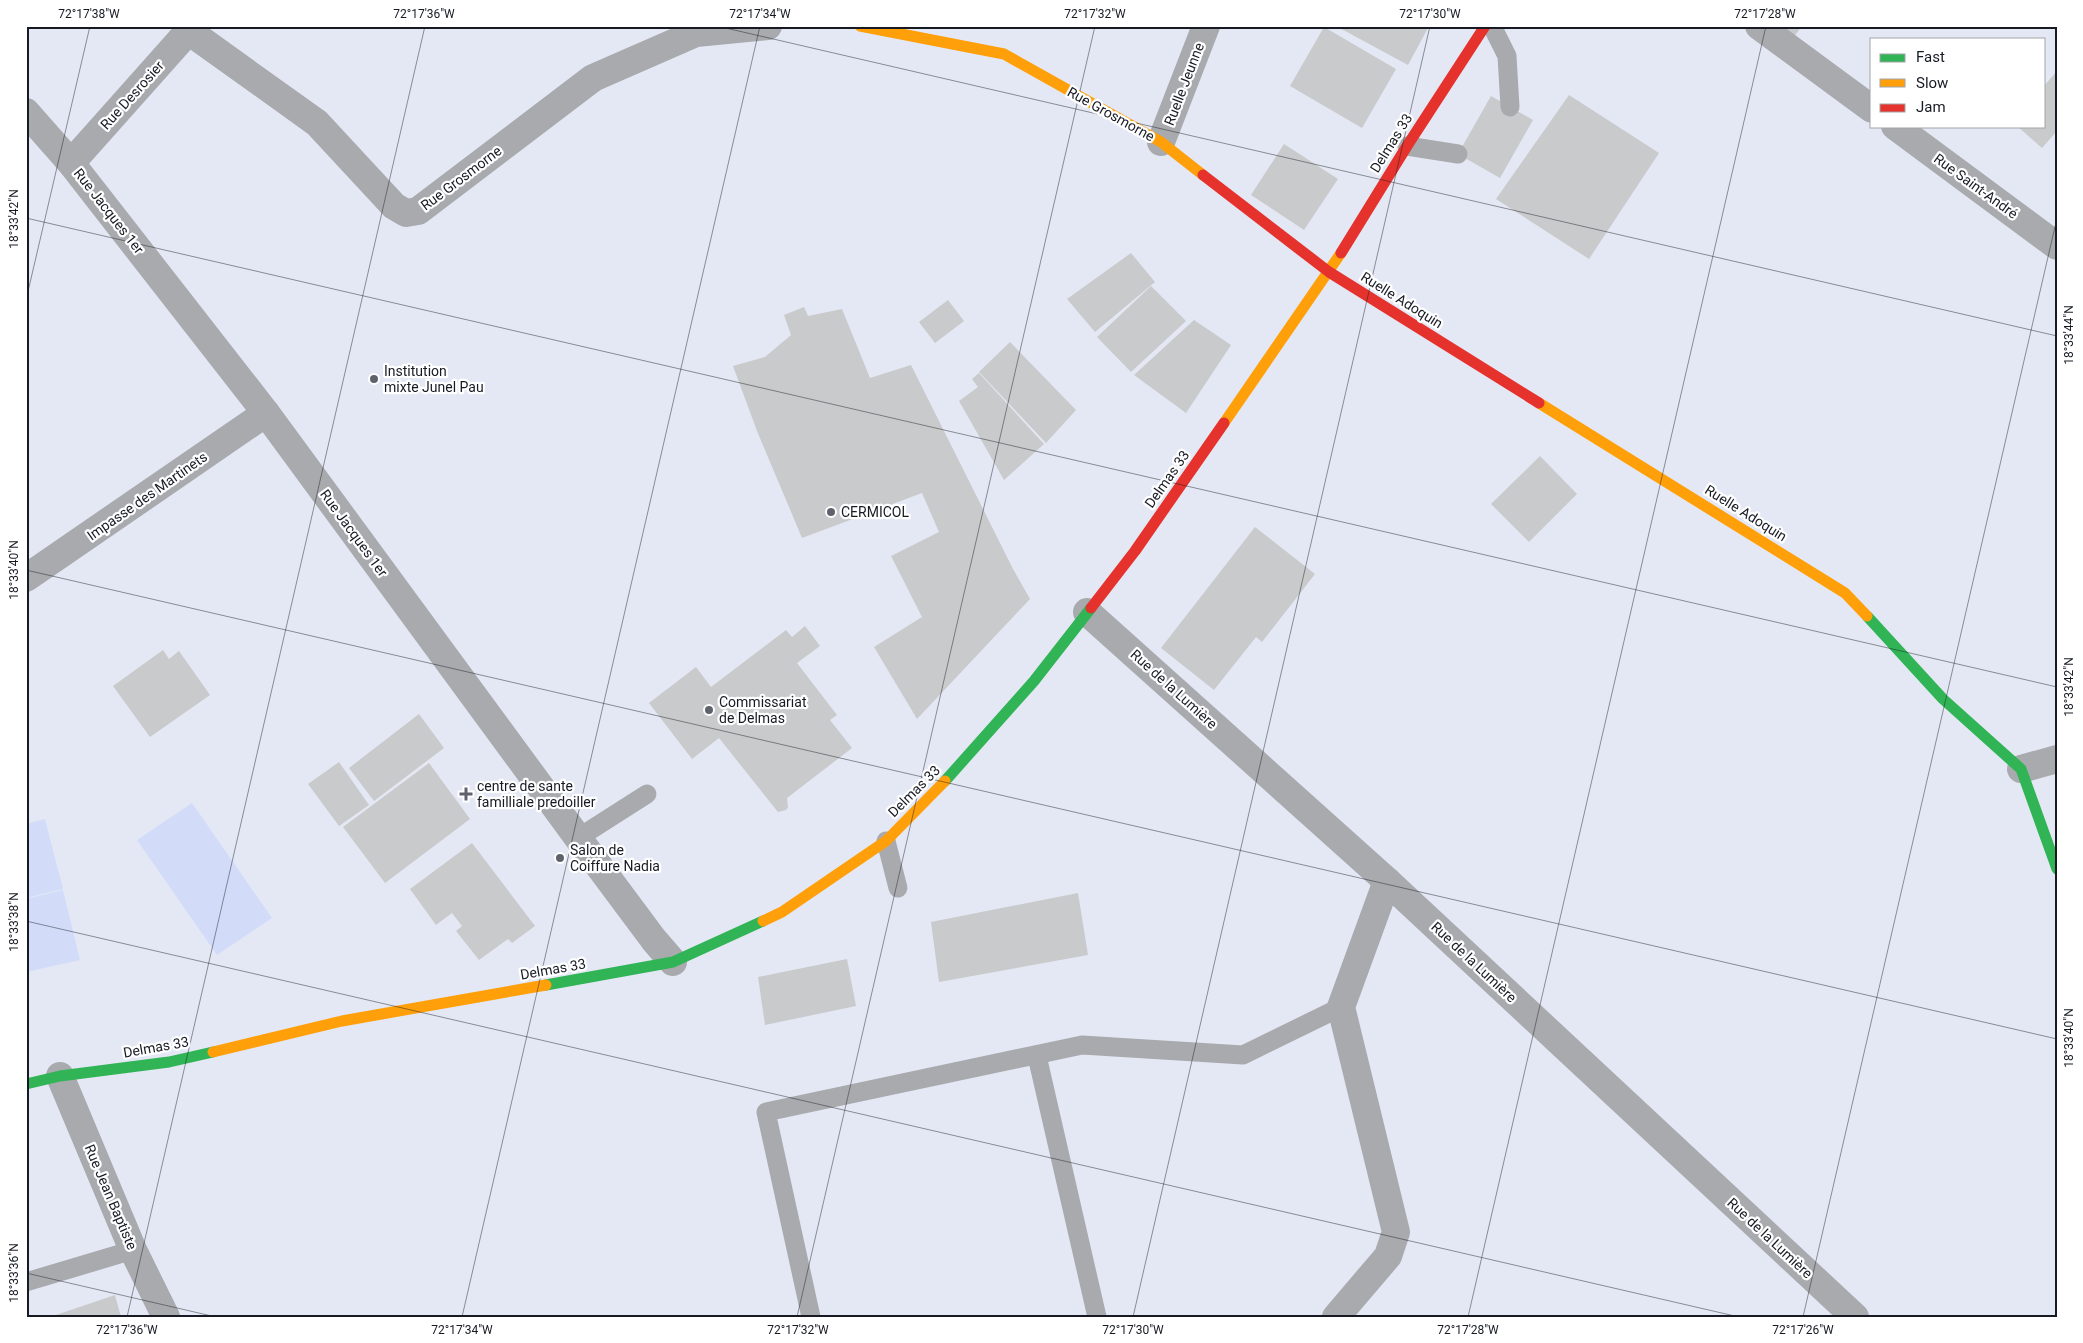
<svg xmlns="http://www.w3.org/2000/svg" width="2083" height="1343" font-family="Roboto,sans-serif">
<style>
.green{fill:#d2dcf9}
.building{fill:#c9cacb}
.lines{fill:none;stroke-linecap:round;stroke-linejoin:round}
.lane{stroke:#a8aaae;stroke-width:19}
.street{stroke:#a8aaae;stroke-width:28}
.fast{stroke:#30b455;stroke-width:11}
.slow{stroke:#ff9f0a;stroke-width:11}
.jam{stroke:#e5322d;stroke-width:11}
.ticks{fill:none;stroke:#171a22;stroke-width:1;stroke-opacity:0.45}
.poi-dot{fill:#5e626c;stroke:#fff;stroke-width:2}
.labels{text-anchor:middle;stroke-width:4.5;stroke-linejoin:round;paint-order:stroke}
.street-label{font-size:14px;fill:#171a22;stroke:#fff}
.poi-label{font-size:14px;fill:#171a22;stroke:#fff;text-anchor:start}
.neatline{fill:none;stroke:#171a22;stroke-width:2}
.ticks-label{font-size:12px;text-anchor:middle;fill:#171a22}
</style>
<rect width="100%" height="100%" fill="#e3e8f4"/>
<g class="green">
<path d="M 192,803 L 272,918 L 217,955 L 137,840 Z"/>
<path d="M 45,819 L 63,889 L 26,898 L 26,824 Z"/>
<path d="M 63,890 L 80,960 L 26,972 L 26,899 Z"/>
</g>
<g class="building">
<path d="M 1336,26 L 1429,26 L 1408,65 Z"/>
<path d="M 1776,26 L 1802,26 L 1793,38 Z"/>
<path d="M 1324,27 L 1396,69 L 1362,128 L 1290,86 Z"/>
<path d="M 2057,71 L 2057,131 L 2042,148 L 2017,126 L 2044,126 L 2044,86 Z"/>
<path d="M 1569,95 L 1659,153 L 1589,259 L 1496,199 Z"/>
<path d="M 1491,96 L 1533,120 L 1500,178 L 1458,154 Z"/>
<path d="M 1284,144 L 1338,179 L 1304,230 L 1251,195 Z"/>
<path d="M 1131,253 L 1155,282 L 1095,332 L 1067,299 Z"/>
<path d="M 1151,286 L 1186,321 L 1131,372 L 1097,337 Z"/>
<path d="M 948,300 L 964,321 L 935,343 L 919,322 Z"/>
<path d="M 804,307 L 808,316 L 842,309 L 870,378 L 911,365 L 1013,569 L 1030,599 L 917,719 L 874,647 L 922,617 L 891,556 L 939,532 L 922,493 L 802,538 L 757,431 L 733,366 L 765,357 L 791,335 L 784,315 Z"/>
<path d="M 1194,320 L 1231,345 L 1186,413 L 1134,375 Z"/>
<path d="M 1010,342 L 1076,410 L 1046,443 L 979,372 Z"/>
<path d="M 979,373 L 1044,444 L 1004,480 L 959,401 L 978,387 L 972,379 Z"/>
<path d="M 1540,456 L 1577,494 L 1529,542 L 1491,504 Z"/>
<path d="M 1255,527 L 1315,574 L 1262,642 L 1256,637 L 1214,690 L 1161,648 Z"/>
<path d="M 805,626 L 820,646 L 797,663 L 837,715 L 830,720 L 852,748 L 787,798 L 788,807 L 786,810 L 778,812 L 719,738 L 692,759 L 649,703 L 696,667 L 711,687 L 786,630 L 792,637 Z"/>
<path d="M 163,650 L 169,659 L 179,651 L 210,695 L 150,737 L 113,686 Z"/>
<path d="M 419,714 L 444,748 L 374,801 L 349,768 Z"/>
<path d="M 339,762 L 369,805 L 339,826 L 308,784 Z"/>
<path d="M 429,763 L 470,819 L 385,883 L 343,827 Z"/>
<path d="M 472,843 L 535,926 L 512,943 L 508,939 L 479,960 L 456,931 L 462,926 L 452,913 L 436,925 L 410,889 Z"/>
<path d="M 1078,893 L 1088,955 L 939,982 L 931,922 Z"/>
<path d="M 847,959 L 856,1006 L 765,1025 L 758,977 Z"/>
<path d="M 115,1295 L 121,1317 L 53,1317 L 53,1316 Z"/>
</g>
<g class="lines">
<g class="lane">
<path d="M 1492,26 L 1507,56 L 1510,107"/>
<path d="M 1407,146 L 1458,154"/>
<path d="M 578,838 L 647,794"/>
<path d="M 886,841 L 898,888"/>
<path d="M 1037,1056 L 1097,1317"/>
<path d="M 26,1282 L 133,1250"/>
<path d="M 811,1317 L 766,1112 L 1082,1045 L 1243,1055 L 1341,1007"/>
</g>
<g class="street">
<path d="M 1759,26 L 1872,109"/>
<path d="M 190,32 L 317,123 L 394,206 L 406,213 L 418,211 L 593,78 L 696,33 L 768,26"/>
<path d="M 26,112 L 71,163 L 266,413 L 578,838 L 654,940 L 673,962"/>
<path d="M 1895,126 L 2057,246"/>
<path d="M 1161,142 L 1206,26"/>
<path d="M 71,163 L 193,26"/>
<path d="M 26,578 L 266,413"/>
<path d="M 1087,612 L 1387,881 L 1855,1317"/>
<path d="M 2021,769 L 2057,759"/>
<path d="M 60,1076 L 133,1250 L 166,1317"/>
<path d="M 1336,1317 L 1388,1256 L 1396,1232 L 1341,1007 L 1387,881"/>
</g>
<g class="fast">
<path d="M 1867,616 L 1943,699 L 2021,769 L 2057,869"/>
<path d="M 945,781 L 1034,681 L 1091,608"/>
<path d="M 546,985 L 673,962 L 763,921"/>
<path d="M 26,1084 L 60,1076 L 169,1062 L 213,1052"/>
</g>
<g class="slow">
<path d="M 860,26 L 1004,54 L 1161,142 L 1203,175"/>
<path d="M 1539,403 L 1845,593 L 1867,616"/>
<path d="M 1224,423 L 1341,253"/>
<path d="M 763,921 L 782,912 L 886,841 L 945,781"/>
<path d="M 213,1052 L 342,1021 L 546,985"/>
</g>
<g class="jam">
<path d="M 1203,175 L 1329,272 L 1539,403"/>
<path d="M 1341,253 L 1407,146 L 1485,26"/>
<path d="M 1091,608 L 1135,551 L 1224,423"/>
</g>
</g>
<path class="ticks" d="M 717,26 L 2057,336M 26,218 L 2057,687M 26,300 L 90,26M 26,570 L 2057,1039M 26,921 L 1739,1317M 26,1273 L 216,1317M 127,1317 L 425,26M 462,1317 L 760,26M 797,1317 L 1095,26M 1133,1317 L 1430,26M 1468,1317 L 1766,26M 1803,1317 L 2057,218"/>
<g class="poi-dot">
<circle cx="374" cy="379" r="5"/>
<circle cx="831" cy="512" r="5"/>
<circle cx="709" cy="710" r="5"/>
<path d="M463.5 786.5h5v5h5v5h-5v5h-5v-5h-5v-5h5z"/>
<circle cx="560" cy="858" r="5"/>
</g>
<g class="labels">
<g class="street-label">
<text transform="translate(1184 84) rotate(-69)" y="5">Ruelle Jeunne</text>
<text transform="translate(132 95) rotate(-48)" y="5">Rue Desrosier</text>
<text transform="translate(1111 114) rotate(29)" y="5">Rue Grosmorne</text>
<text transform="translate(1391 143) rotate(-58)" y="5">Delmas 33</text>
<text transform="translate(461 178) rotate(-37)" y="5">Rue Grosmorne</text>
<text transform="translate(1976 186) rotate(36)" y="5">Rue Saint-André</text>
<text transform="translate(109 211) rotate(52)" y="5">Rue Jacques 1er</text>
<text transform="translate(1402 300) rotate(32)" y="5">Ruelle Adoquin</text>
<text transform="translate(1167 479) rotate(-55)" y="5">Delmas 33</text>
<text transform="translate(147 496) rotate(-35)" y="5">Impasse des Martinets</text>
<text transform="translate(1746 513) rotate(32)" y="5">Ruelle Adoquin</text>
<text transform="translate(354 533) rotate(54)" y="5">Rue Jacques 1er</text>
<text transform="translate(1174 689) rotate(42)" y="5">Rue de la Lumière</text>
<text transform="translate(914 791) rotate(-45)" y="5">Delmas 33</text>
<text transform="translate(1474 962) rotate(43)" y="5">Rue de la Lumière</text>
<text transform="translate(553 969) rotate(-10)" y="5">Delmas 33</text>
<text transform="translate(156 1047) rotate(-10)" y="5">Delmas 33</text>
<text transform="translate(111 1197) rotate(67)" y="5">Rue Jean Baptiste</text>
<text transform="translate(1770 1238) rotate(43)" y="5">Rue de la Lumière</text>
</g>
<g class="poi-label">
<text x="384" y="376">Institution<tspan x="384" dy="16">mixte Junel Pau</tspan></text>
<text x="841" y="517">CERMICOL</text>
<text x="719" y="707">Commissariat<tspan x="719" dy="16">de Delmas</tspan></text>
<text x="477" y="791">centre de sante<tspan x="477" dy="16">familliale predoiller</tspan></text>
<text x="570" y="855">Salon de<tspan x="570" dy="16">Coiffure Nadia</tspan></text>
</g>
</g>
<rect width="2083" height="1343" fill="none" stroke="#ffffff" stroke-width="55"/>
<rect x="1870" y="38" width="175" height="90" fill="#ffffff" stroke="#a2a3a7"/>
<rect x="1880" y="54" width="25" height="8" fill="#30b455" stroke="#a2a3a7"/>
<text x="1916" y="62" font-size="15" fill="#171a22">Fast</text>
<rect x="1880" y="79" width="25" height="8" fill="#ff9f0a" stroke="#a2a3a7"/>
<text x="1916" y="88" font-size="15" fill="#171a22">Slow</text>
<rect x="1880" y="104" width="25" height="8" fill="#e5322d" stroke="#a2a3a7"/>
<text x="1916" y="112" font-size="15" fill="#171a22">Jam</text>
<rect x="28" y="28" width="2028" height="1288" class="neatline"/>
<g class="ticks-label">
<text x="89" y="18">72°17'38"W</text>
<text x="424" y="18">72°17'36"W</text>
<text x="760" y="18">72°17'34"W</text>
<text x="1095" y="18">72°17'32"W</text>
<text x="1430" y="18">72°17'30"W</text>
<text x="1765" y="18">72°17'28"W</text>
<text transform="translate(14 219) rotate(-90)" y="4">18°33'42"N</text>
<text transform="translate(2069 335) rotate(-90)" y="4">18°33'44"N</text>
<text transform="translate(14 570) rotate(-90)" y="4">18°33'40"N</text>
<text transform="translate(2069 687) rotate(-90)" y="4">18°33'42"N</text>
<text transform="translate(14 922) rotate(-90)" y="4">18°33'38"N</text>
<text transform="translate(2069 1038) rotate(-90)" y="4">18°33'40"N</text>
<text transform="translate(14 1273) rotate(-90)" y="4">18°33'36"N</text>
<text x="127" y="1334">72°17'36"W</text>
<text x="462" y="1334">72°17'34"W</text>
<text x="798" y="1334">72°17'32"W</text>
<text x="1133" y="1334">72°17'30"W</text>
<text x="1468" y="1334">72°17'28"W</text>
<text x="1803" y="1334">72°17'26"W</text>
</g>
</svg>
